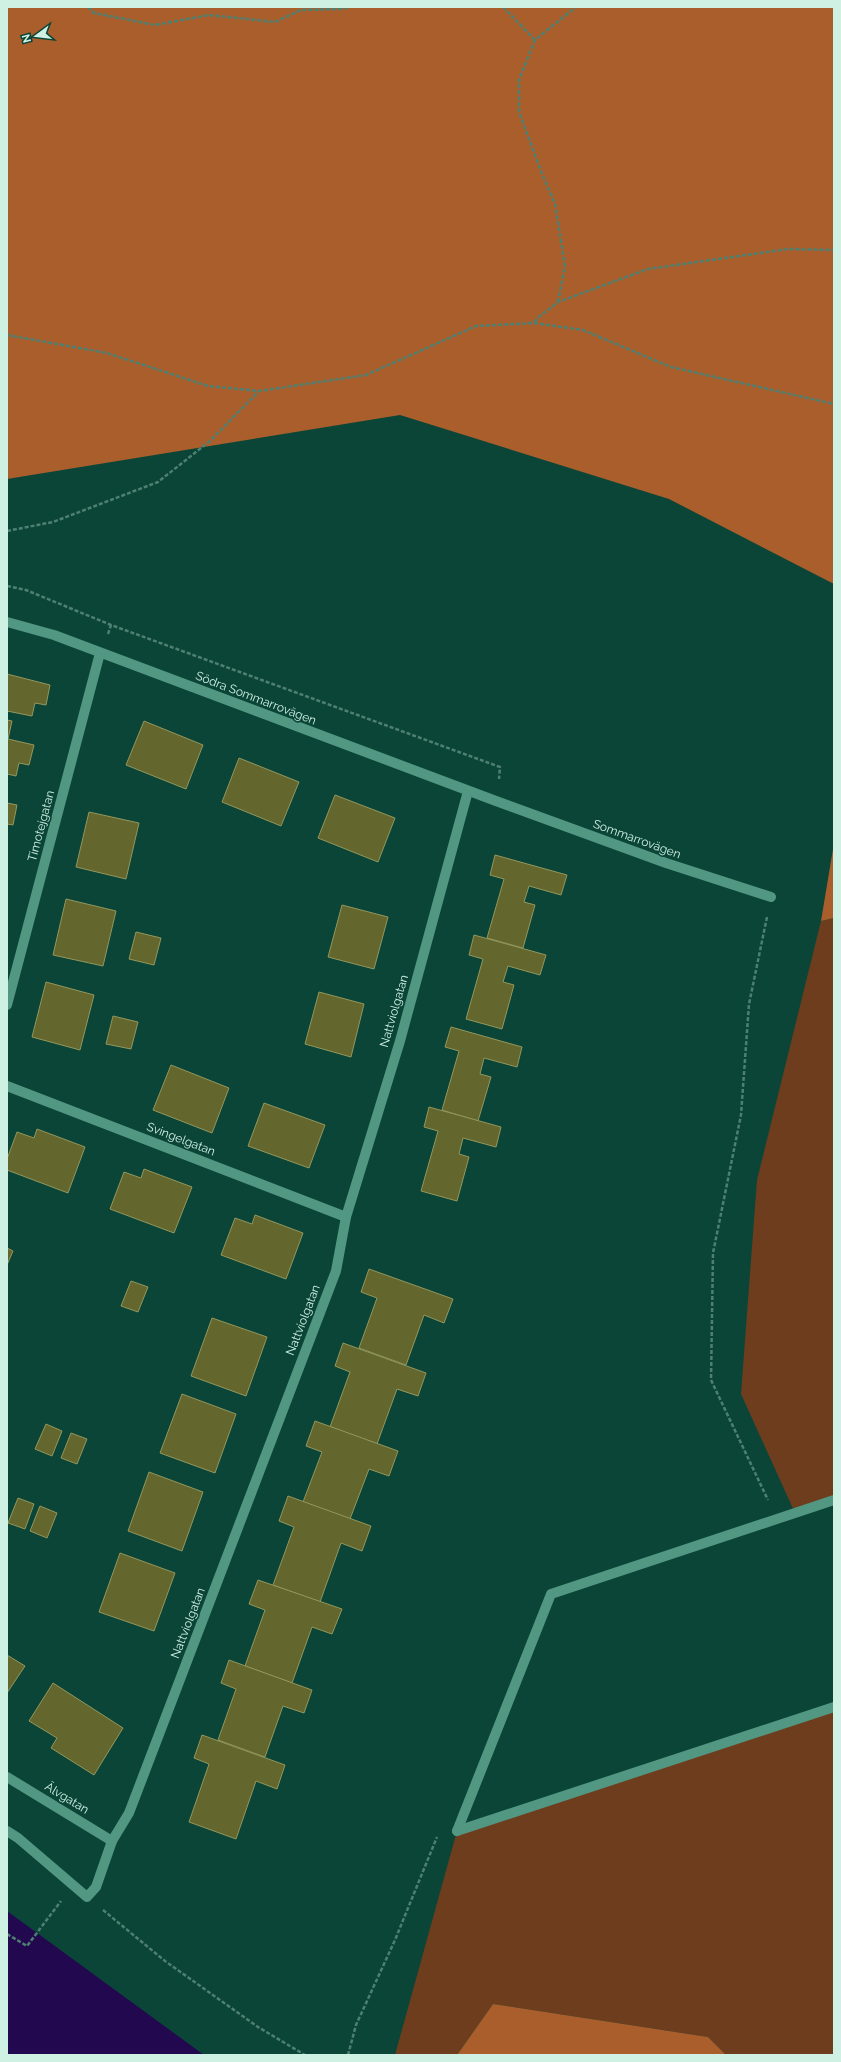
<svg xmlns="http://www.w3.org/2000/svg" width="841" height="2062" font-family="Raleway,sans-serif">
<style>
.green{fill:#6e3d1e}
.forest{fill:#a95e2c}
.water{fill:#22084f}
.building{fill:#63662d;stroke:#93975d}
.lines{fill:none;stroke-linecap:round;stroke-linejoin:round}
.path{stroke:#4e8072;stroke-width:2.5;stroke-dasharray:4 2;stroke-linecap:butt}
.minor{stroke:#519782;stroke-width:10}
.labels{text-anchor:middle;stroke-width:3.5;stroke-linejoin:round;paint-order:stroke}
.street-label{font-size:12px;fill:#cef1e4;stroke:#0b4537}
</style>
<rect width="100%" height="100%" fill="#0b4537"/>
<g class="green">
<path d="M 834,918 L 834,1500 L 795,1513 L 741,1394 L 757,1180 L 821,921 Z"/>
<path d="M 834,1707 L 834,2055 L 726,2055 L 708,2037 L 493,2004 L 457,2055 L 395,2055 L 457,1831 Z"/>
</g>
<g class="forest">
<path d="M 7,7 L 834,7 L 834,584 L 669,499 L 400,415 L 7,479 Z"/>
<path d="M 834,843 L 834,918 L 821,921 Z"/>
<path d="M 493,2004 L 708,2037 L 726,2055 L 457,2055 Z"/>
</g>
<path class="water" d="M 7,1911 L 204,2055 L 7,2055 Z"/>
<g class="building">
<path d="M 7,674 L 50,685 L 46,705 L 35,703 L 32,716 L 7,711 Z"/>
<path d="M 7,720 L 12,721 L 8,739 L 34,745 L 29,765 L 19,763 L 16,776 L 7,774 Z"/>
<path d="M 144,721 L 203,745 L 186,789 L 126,765 Z"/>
<path d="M 239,758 L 299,782 L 281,826 L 222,802 Z"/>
<path d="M 335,795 L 395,818 L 378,862 L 318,838 Z"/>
<path d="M 7,803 L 17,805 L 13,825 L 7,824 Z"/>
<path d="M 89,812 L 139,823 L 126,879 L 76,867 Z"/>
<path d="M 495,855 L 567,875 L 561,895 L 529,886 L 524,902 L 535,905 L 523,948 L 487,938 L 504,879 L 490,875 Z"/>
<path d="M 66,899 L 116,911 L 103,966 L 53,955 Z"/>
<path d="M 342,905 L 388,917 L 374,969 L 328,957 Z"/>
<path d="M 136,932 L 161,938 L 154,965 L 129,959 Z"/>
<path d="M 474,935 L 546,955 L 540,975 L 508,966 L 503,982 L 514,985 L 502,1029 L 466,1019 L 483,959 L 469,955 Z"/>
<path d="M 46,982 L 94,995 L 80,1050 L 32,1037 Z"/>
<path d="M 319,992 L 364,1004 L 351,1057 L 305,1044 Z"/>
<path d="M 113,1016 L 138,1022 L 131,1049 L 106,1044 Z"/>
<path d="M 451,1027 L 522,1047 L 517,1067 L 484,1058 L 480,1074 L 491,1077 L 478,1121 L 442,1110 L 459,1051 L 445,1047 Z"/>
<path d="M 171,1065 L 229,1088 L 212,1133 L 153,1110 Z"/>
<path d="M 264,1103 L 325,1125 L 309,1168 L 248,1146 Z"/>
<path d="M 429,1107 L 501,1127 L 496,1147 L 463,1138 L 459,1154 L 469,1157 L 457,1201 L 421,1191 L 438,1131 L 424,1127 Z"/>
<path d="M 37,1129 L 85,1147 L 68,1193 L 7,1170 L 7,1159 L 17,1132 L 34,1138 Z"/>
<path d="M 144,1169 L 192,1187 L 174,1233 L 110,1209 L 124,1172 L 141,1178 Z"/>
<path d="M 255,1215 L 303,1233 L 286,1279 L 221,1255 L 235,1218 L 252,1224 Z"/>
<path d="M 7,1248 L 13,1251 L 7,1265 Z"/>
<path d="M 369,1269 L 453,1299 L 444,1323 L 424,1315 L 406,1365 L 359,1348 L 377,1298 L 361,1292 Z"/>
<path d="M 131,1281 L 148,1287 L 138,1312 L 121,1306 Z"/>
<path d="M 212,1318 L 267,1337 L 246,1396 L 191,1376 Z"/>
<path d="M 343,1343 L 426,1373 L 418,1396 L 397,1389 L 377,1444 L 330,1427 L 350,1372 L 335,1366 Z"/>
<path d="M 182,1394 L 236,1414 L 215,1473 L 160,1453 Z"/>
<path d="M 315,1421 L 398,1451 L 389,1476 L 369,1469 L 350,1519 L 303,1502 L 322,1452 L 306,1446 Z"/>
<path d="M 46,1424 L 62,1431 L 52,1456 L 35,1449 Z"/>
<path d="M 71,1433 L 87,1439 L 77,1464 L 61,1458 Z"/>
<path d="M 149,1472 L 203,1492 L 182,1551 L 128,1531 Z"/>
<path d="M 288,1496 L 371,1526 L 362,1551 L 341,1543 L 320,1602 L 273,1585 L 294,1527 L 279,1521 Z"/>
<path d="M 18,1498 L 34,1504 L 25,1529 L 8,1523 Z"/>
<path d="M 40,1506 L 57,1513 L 47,1538 L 30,1531 Z"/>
<path d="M 120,1553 L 175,1573 L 154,1631 L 99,1612 Z"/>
<path d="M 258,1580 L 342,1609 L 332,1634 L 312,1627 L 292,1683 L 245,1666 L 265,1610 L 249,1604 Z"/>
<path d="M 7,1655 L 25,1666 L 7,1693 Z"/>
<path d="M 229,1660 L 312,1690 L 304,1713 L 283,1706 L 265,1757 L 218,1740 L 236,1689 L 221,1683 Z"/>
<path d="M 53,1683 L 123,1728 L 94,1775 L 51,1748 L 57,1738 L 29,1721 Z"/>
<path d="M 202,1735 L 285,1765 L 277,1789 L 256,1781 L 236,1839 L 189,1822 L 209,1764 L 194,1758 Z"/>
</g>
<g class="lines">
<g class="path">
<path d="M 88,7 L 94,13 L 155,25 L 209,15 L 275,22 L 301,10 L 341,9 L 349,7"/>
<path d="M 503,7 L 535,40"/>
<path d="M 558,302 L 565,266 L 555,204 L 541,171 L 519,112 L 519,80 L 535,40 L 576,7"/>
<path d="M 534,322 L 540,316 L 558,302 L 648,269 L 788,249 L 834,250"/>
<path d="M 7,335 L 107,353 L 208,386 L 259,391 L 366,375 L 476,326 L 534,323 L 583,330 L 671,367 L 834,404"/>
<path d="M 7,531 L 53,522 L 158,482 L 210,441 L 259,391"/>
<path d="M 7,586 L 26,590 L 111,625 L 500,767 L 499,779"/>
<path d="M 108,634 L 111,625"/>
<path d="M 767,917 L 749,1004 L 741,1115 L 713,1253 L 711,1380 L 768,1500"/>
<path d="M 103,1910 L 165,1961 L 258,2027 L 305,2055"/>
<path d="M 7,1934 L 27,1946 L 61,1901"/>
<path d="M 348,2055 L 356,2025 L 395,1940 L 437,1837"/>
</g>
<g class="minor">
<path d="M 7,622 L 54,635 L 496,801 L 666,863 L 771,897"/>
<path d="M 7,1005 L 100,653"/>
<path d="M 7,1086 L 346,1217"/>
<path d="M 7,1777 L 112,1841"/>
<path d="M 7,1831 L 18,1838 L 87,1897 L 96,1887 L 112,1841 L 129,1813 L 336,1271 L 346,1217 L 400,1041 L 468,791"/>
<path d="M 457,1831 L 551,1594 L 834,1500"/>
<path d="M 457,1831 L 834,1707"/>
</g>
</g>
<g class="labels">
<g class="street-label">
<text transform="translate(256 698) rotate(21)" y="4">Södra Sommarrovägen</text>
<text transform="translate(41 826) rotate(-75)" y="4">Timotejgatan</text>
<text transform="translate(637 839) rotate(20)" y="4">Sommarrovägen</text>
<text transform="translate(394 1011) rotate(-74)" y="4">Nattviolgatan</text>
<text transform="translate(181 1139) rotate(21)" y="4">Svingelgatan</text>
<text transform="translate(303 1320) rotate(-69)" y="4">Nattviolgatan</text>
<text transform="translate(188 1623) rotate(-69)" y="4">Nattviolgatan</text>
<text transform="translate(67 1798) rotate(31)" y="4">Älvgatan</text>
</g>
</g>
<rect width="841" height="2062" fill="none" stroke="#cef1e4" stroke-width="16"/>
<g transform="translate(36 36) rotate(255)" stroke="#0b4537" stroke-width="3" paint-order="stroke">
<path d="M0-3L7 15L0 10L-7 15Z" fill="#cef1e4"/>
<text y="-6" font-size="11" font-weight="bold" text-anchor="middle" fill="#cef1e4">N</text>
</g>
</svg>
